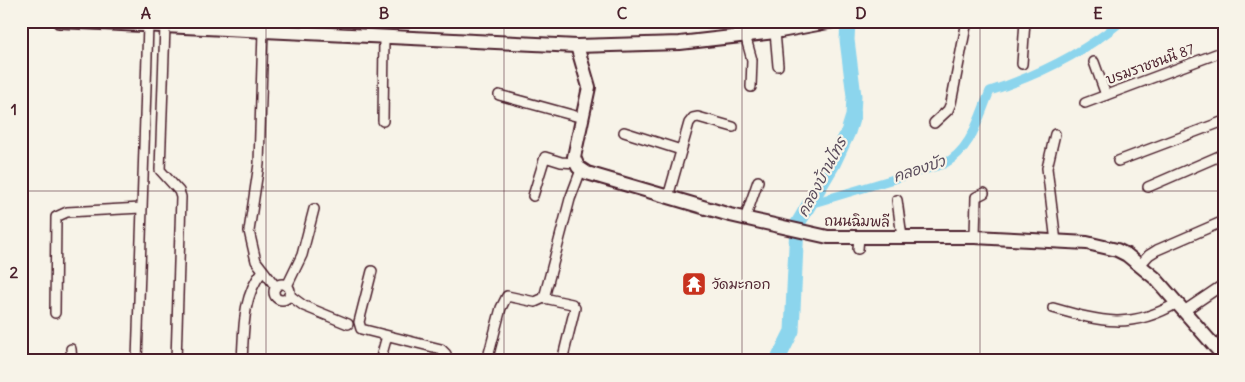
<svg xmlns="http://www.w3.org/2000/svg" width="1245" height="382" font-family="Delius,'Playpen Sans Thai',sans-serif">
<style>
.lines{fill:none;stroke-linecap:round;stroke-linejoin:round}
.canal{stroke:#8cd5ed;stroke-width:9}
.river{stroke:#8cd5ed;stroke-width:15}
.street-casing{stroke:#4a1f2b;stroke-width:12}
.secondary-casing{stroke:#4a1f2b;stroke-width:16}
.street{stroke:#f7f3e8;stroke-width:9}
.secondary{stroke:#f7f3e8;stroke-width:12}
.grid{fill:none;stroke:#4a1f2b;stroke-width:1;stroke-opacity:0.55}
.labels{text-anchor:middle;stroke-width:4.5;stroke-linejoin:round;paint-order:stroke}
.street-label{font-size:14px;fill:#4a1f2b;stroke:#f7f3e8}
.poi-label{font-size:14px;fill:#4a1f2b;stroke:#f7f3e8;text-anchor:start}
.water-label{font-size:15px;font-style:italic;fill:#5a4c5c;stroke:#f7f3e8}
.neatline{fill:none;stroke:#4a1f2b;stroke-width:2}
.grid-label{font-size:16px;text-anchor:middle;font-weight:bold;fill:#4a1f2b}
</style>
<rect width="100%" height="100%" fill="#f7f3e8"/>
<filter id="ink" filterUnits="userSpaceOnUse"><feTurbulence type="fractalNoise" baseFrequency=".02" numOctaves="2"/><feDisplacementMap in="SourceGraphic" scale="10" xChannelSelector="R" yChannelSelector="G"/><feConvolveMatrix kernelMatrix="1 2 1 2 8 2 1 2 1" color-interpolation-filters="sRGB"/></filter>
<g filter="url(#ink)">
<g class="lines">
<path class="canal" d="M 810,204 L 944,164 C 972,149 978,119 990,91 C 1039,75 1082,54 1122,21"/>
<path class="river" d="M 777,361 L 792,331 L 797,225 L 833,164 L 848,132 L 853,116 L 854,96 L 847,40 L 848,21"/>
<defs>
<g id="street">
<path d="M 1175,23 L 1183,21"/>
<path d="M 165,26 L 160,170 L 179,191 L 181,197 L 176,361"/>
<path d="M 263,31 L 259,164 L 249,231 L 256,261 L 276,287"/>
<path d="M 775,32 L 778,66"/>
<path d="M 745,35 L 752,60 L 751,87"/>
<path d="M 1094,62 L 1106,95"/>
<path d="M 1022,64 L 1025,21"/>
<path d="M 499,95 L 583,118"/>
<path d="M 1085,103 L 1224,51"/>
<path d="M 383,121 L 384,38"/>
<path d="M 934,123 L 948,110 L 951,103 L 967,21"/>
<path d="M 624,132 L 681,150"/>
<path d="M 1055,134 L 1047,168 L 1056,242"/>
<path d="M 1118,161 L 1224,121"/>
<path d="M 1148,187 L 1224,154"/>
<path d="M 533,196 L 545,157 L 561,162 L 576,163"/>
<path d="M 668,197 L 689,123 L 693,118 L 698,117 L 733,127"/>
<path d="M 897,200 L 902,237"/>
<path d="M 745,219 L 758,181"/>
<path d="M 975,237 L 976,197 L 984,193"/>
<path d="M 858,249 L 859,237"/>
<path d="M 1140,265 L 1149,255 L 1157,250 L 1224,221"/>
<path d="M 372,271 L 359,322 L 361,329 L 441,349 L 446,354 L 445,361"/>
<circle cx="282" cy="292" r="8"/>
<path d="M 287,286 L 302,255 L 314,209"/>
<path d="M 289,295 L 304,306 L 348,324"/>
<path d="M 544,298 L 572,304 L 575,308 L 562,361"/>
<path d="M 1053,308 C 1102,322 1131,330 1177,303"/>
<path d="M 1184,311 L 1224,284"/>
<path d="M 55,313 L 56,217 L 67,212 L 141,208"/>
<path d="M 71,349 L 72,361"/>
<path d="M 137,361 L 148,25"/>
<path d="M 242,361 C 244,330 242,297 262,272"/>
<path d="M 380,361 L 387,336"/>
<path d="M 487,361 L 501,308 L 507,296 L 535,302 L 544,298 L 570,199 L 581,170"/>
</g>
<g id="secondary">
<path d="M 59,21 L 577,46 L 680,43 L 775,32 L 834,21"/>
<path d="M 577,46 L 589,87 L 574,157 L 578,167 L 587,173 L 730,215 L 828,237 L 975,237 L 1087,243 L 1117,250 L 1127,255 L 1155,278 L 1224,357"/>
</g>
</defs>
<use href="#street" class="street-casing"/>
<use href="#secondary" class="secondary-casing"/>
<use href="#street" class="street"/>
<use href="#secondary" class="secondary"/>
</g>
</g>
<path class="grid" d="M 266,21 L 266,361M 504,21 L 504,361M 742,21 L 742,361M 980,21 L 980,361M 21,191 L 1224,191"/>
<defs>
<symbol id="temple-square" viewBox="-11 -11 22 22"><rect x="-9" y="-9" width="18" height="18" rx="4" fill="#c8321e" stroke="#f7f3e8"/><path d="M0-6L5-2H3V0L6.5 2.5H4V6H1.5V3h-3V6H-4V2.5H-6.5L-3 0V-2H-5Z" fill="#fff"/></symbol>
</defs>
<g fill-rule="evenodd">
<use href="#temple-square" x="680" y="270" width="28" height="28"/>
</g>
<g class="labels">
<g class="street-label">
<text transform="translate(1150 64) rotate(-20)" y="5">บรมราชชนนี 87</text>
<text transform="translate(857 221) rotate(1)" y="5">ถนนฉิมพลี</text>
</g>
<g class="poi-label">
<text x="712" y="289">วัดมะกอก</text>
</g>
<g class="water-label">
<text transform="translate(919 169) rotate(-18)" y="5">คลองบัว</text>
<text transform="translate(822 177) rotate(-62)" y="5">คลองบ้านไทร</text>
</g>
</g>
<rect width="1245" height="382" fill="none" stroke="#f7f3e8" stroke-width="55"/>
<rect x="28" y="28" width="1190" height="326" class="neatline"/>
<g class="grid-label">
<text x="146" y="19">A</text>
<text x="384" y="19">B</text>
<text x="622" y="19">C</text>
<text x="861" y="19">D</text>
<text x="1098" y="19">E</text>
<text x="14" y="115">1</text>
<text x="14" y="278">2</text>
</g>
</svg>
